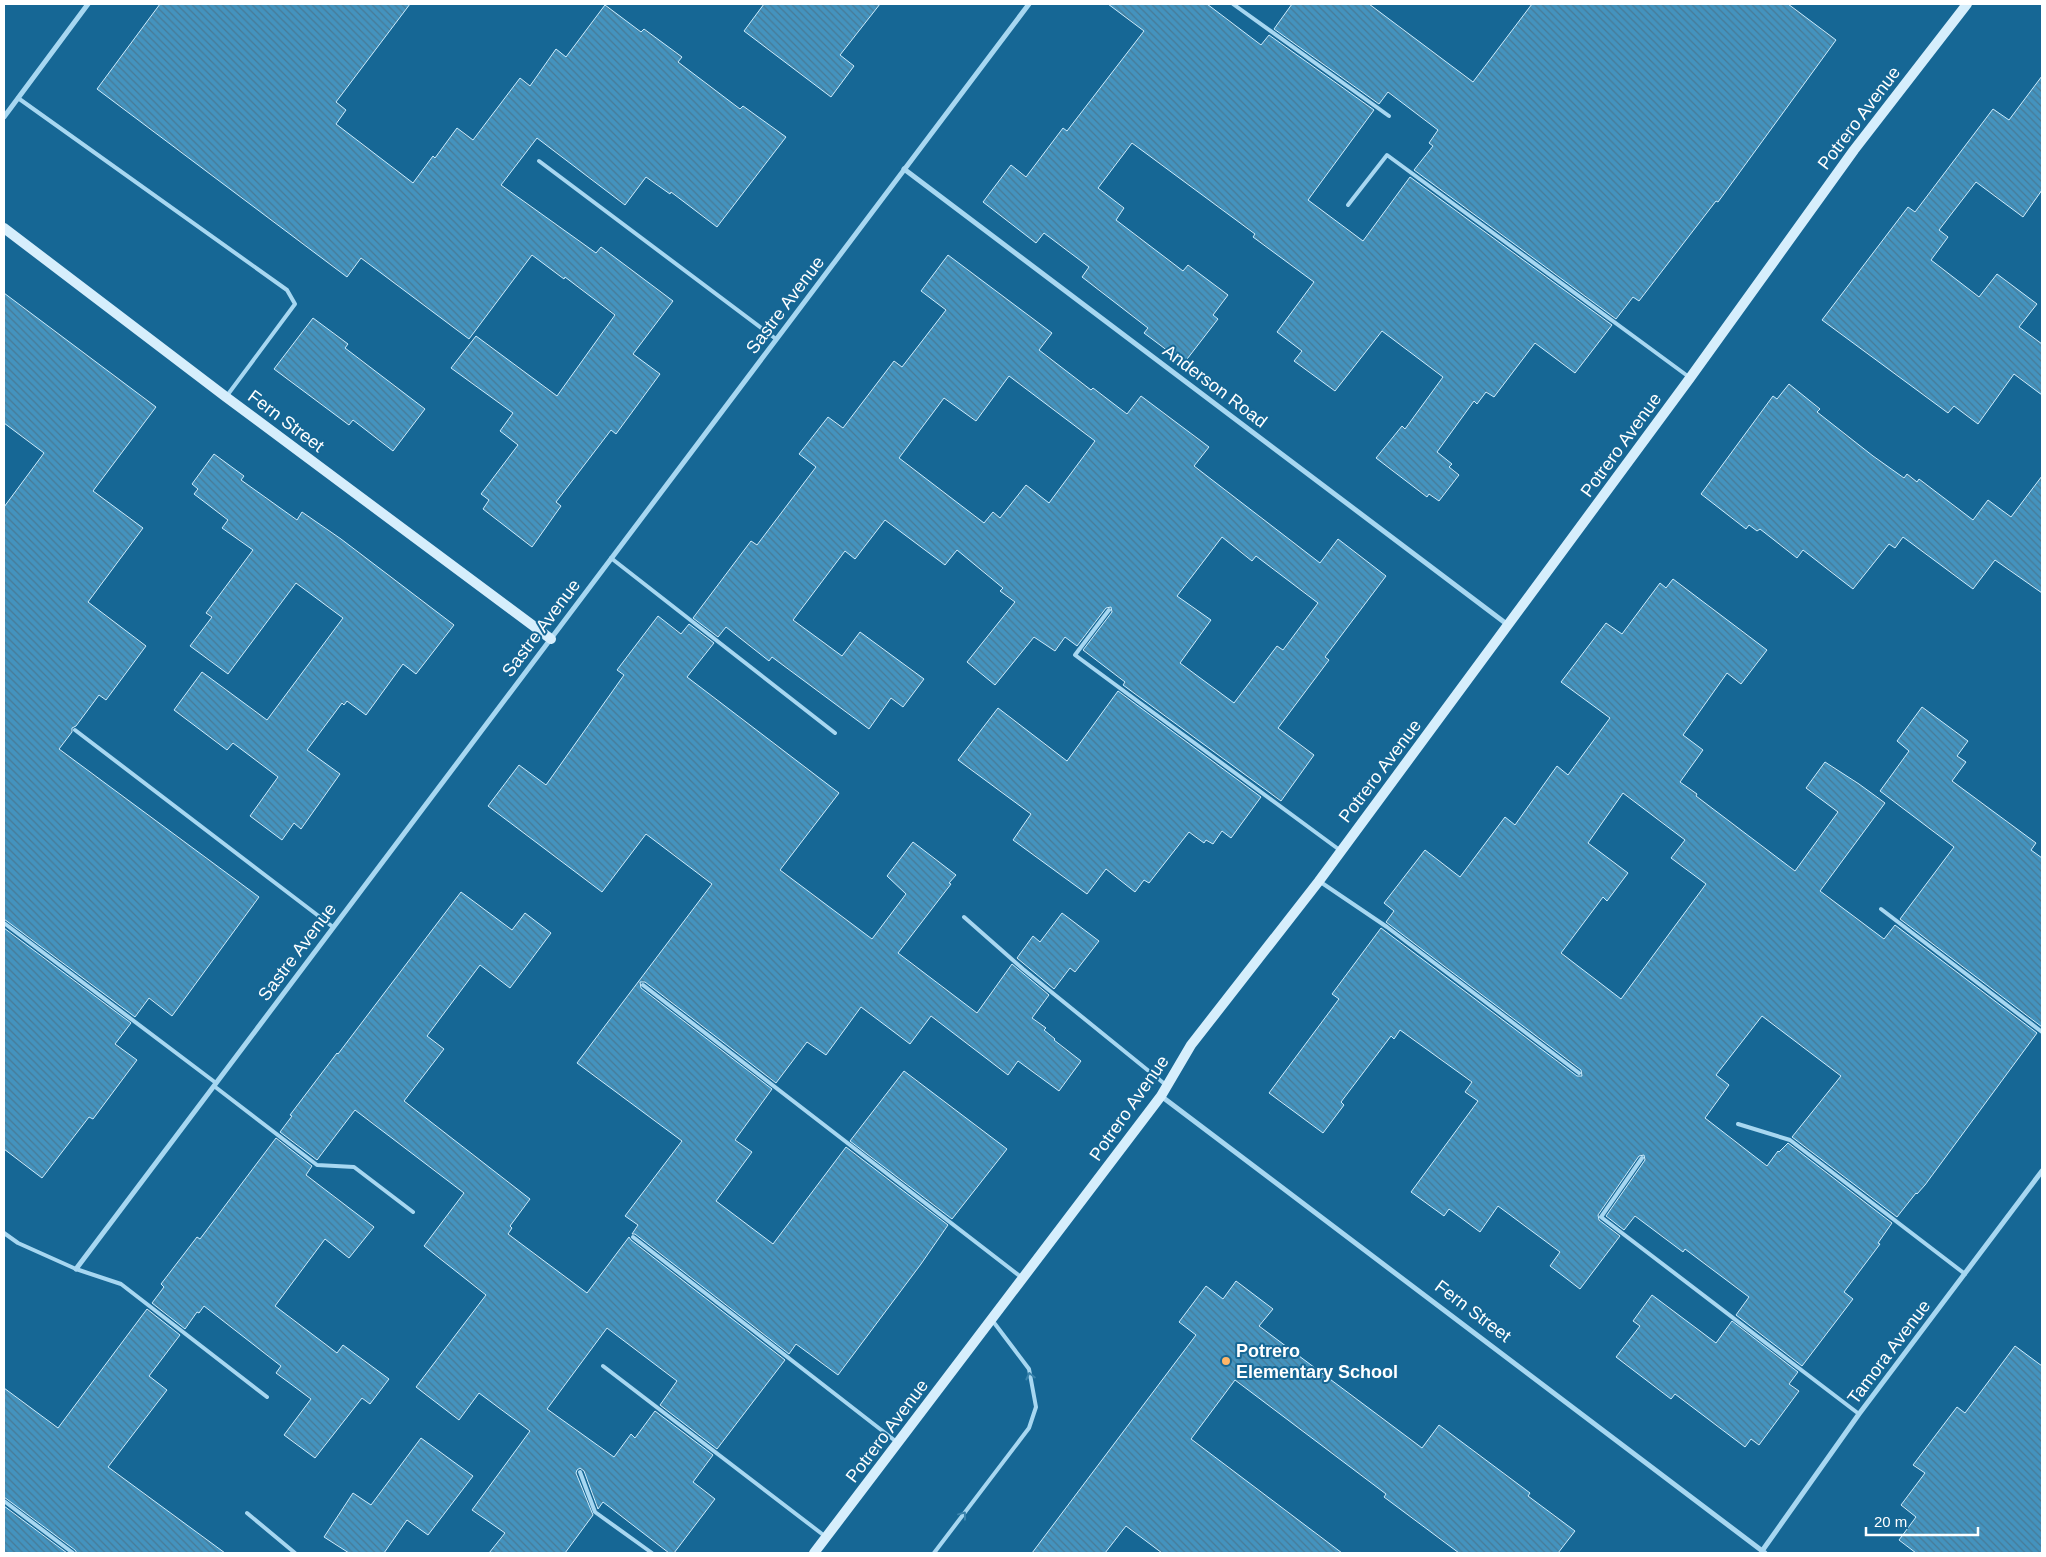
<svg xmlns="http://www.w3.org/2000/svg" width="2046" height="1557" font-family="Helvetica,sans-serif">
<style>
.building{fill:url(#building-back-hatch);stroke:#ceecfc;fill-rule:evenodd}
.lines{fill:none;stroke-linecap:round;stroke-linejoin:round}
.lane{stroke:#a7d7f1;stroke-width:4}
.street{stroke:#a7d7f1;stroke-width:5}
.secondary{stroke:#d6eefc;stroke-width:10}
.oneway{stroke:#3a83ac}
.poi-dot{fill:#ffb667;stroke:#166795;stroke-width:2}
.labels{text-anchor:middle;stroke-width:4;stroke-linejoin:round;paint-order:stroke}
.street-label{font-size:18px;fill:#fff;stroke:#166795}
.poi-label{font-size:18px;font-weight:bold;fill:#fff;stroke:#166795;text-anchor:start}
</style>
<defs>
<pattern id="building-back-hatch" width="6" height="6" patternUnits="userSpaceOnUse" patternTransform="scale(1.25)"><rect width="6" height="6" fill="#4493be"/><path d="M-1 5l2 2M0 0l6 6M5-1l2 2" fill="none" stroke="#477a96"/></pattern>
</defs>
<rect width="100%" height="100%" fill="#166795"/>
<g class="building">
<path d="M 160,4 L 410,4 L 336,102 L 346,110 L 336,124 L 413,183 L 433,156 L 435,158 L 457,128 L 473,140 L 520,78 L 530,86 L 556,49 L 566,57 L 605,5 L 641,32 L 644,29 L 682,57 L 678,62 L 740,109 L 743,106 L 786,137 L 717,227 L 671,192 L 670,194 L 646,177 L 625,205 L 537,138 L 501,185 L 596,253 L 601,247 L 673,301 L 633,354 L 660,374 L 616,434 L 611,430 L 556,502 L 561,506 L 532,547 L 483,509 L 489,500 L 481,494 L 518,445 L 500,431 L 513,413 L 451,368 L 476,336 L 557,396 L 615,315 L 565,277 L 564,279 L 532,255 L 469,339 L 361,258 L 347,277 L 97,89 Z"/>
<path d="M 764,4 L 880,4 L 840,55 L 854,66 L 831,97 L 744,31 Z"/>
<path d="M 1108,4 L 1207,4 L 1261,45 L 1269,35 L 1374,110 L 1308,200 L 1363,241 L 1410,177 L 1612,325 L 1575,373 L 1535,343 L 1494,397 L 1486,392 L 1477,404 L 1474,401 L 1437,452 L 1452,464 L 1449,467 L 1459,475 L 1439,501 L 1429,494 L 1427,497 L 1376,458 L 1402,426 L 1405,429 L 1443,377 L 1382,331 L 1335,391 L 1294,361 L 1302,351 L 1277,332 L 1314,282 L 1253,237 L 1255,234 L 1132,143 L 1098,188 L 1124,208 L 1116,220 L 1183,271 L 1188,265 L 1228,295 L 1213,315 L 1218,319 L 1184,363 L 1144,333 L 1148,328 L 1082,277 L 1089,267 L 1044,233 L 1036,243 L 983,202 L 1011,165 L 1026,177 L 1063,128 L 1067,131 L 1144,31 Z"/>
<path d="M 1292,4 L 1369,4 L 1473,82 L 1532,4 L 1788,4 L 1836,40 L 1718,202 L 1716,201 L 1639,301 L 1633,297 L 1616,319 L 1414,170 L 1433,146 L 1429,143 L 1438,130 L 1388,92 L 1379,104 L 1274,29 Z"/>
<path d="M 2042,76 L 2042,190 L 2023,217 L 1976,182 L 1939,230 L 1948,237 L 1931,260 L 1979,297 L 1997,274 L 2037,304 L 2019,327 L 2042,344 L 2042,395 L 2014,374 L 1978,424 L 1954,406 L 1948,413 L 1822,320 L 1908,207 L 1915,212 L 1993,109 L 2009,120 Z"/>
<path d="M 948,255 L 1052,333 L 1039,350 L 1091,390 L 1093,388 L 1127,414 L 1141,396 L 1209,447 L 1194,466 L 1320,563 L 1338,539 L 1386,576 L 1325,657 L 1329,660 L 1278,728 L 1314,755 L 1281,801 L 1123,685 L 1125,682 L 1083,650 L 1112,612 L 1111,607 L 1106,608 L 1077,646 L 1065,637 L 1055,651 L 1034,637 L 995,685 L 967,662 L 1015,602 L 1000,591 L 1003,588 L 957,550 L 945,565 L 885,520 L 855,559 L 845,551 L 793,620 L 842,656 L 860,632 L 924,679 L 903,707 L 891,698 L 869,729 L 772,657 L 769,661 L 726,627 L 718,637 L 693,618 L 751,541 L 757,545 L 816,467 L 799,454 L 828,417 L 843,428 L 894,361 L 902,367 L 946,310 L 921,291 ZM 1009,376 L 1095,441 L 1049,503 L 1026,485 L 1000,518 L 993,512 L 984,523 L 899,458 L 944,398 L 976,421 ZM 1222,537 L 1252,561 L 1256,556 L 1318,603 L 1283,650 L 1277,646 L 1234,703 L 1180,663 L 1211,620 L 1177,596 Z"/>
<path d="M 4,293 L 156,407 L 93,491 L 143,528 L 88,602 L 146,646 L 106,700 L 99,695 L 76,726 L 72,728 L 72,732 L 59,749 L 259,897 L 172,1016 L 149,998 L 135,1017 L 4,919 L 4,507 L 44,453 L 4,423 Z"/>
<path d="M 313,318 L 348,344 L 345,348 L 425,409 L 393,451 L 353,420 L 349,425 L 274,369 Z"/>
<path d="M 1789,384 L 1820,409 L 1817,412 L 1873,456 L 1904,478 L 1907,474 L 1917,482 L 1919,479 L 1973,520 L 1988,500 L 2011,517 L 2042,476 L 2042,593 L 1995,560 L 1973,589 L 1903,537 L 1895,548 L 1889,544 L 1853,589 L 1803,550 L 1797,558 L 1760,529 L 1757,531 L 1749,525 L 1746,529 L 1701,494 L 1773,396 L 1777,399 Z"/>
<path d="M 214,454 L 244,476 L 241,480 L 297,520 L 302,512 L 341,539 L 454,625 L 416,674 L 403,664 L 366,715 L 347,701 L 344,705 L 342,703 L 307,750 L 340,774 L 301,829 L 294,823 L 282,840 L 250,816 L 278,777 L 233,743 L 227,750 L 174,710 L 202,672 L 267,720 L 343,618 L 296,583 L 228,674 L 190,646 L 212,617 L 206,613 L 253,550 L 222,528 L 228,520 L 194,494 L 198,489 L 192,484 Z"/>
<path d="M 1673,579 L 1767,650 L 1741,684 L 1727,673 L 1683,735 L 1703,750 L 1680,782 L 1697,794 L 1696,796 L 1795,871 L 1838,812 L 1806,788 L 1825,762 L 1859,784 L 1885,803 L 1820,891 L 1884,939 L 1895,925 L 2037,1033 L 1925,1185 L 1917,1194 L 1916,1193 L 1897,1217 L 1792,1137 L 1841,1076 L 1762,1016 L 1716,1075 L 1729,1085 L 1705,1118 L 1767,1166 L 1778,1151 L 1779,1152 L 1788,1143 L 1892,1223 L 1878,1243 L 1880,1244 L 1844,1292 L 1853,1299 L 1802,1366 L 1736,1315 L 1749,1297 L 1685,1249 L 1683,1252 L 1635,1216 L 1624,1230 L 1606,1216 L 1645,1160 L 1644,1155 L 1639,1156 L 1598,1215 L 1599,1220 L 1620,1236 L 1580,1289 L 1550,1266 L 1560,1252 L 1498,1206 L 1480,1232 L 1449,1209 L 1444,1216 L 1411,1192 L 1478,1101 L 1465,1092 L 1472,1082 L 1400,1030 L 1394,1039 L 1391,1036 L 1341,1102 L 1344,1105 L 1323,1133 L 1269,1093 L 1339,999 L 1332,994 L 1381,928 L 1577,1076 L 1582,1076 L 1581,1070 L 1386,922 L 1394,911 L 1384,903 L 1425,850 L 1460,877 L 1505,817 L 1515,825 L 1557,766 L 1568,775 L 1610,718 L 1561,682 L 1606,623 L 1622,634 L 1660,583 L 1666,588 ZM 1623,793 L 1685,840 L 1671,858 L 1706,884 L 1621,999 L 1561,953 L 1603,897 L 1607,901 L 1628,873 L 1588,843 Z"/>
<path d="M 658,616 L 681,634 L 689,624 L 714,643 L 687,677 L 839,793 L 780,870 L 872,939 L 906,894 L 887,876 L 913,842 L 956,875 L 949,883 L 951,884 L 898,953 L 977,1013 L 1012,964 L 1049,995 L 1032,1018 L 1046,1028 L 1044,1030 L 1055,1039 L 1054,1040 L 1081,1061 L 1059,1091 L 1018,1061 L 1008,1075 L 931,1016 L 910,1044 L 861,1007 L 826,1055 L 807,1042 L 776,1083 L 645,982 L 640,982 L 641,988 L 772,1089 L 735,1140 L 752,1152 L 716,1201 L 773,1244 L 846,1147 L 948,1225 L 921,1264 L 838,1375 L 796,1344 L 789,1354 L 635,1234 L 632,1234 L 638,1225 L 625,1216 L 682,1141 L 577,1063 L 712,884 L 646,834 L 602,892 L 488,806 L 519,765 L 546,785 L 624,675 L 617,670 Z"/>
<path d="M 1118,691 L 1261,797 L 1231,838 L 1222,831 L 1213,844 L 1206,840 L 1204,843 L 1189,832 L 1149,883 L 1144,880 L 1135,892 L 1106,869 L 1087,894 L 1013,840 L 1031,814 L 958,760 L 998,708 L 1067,761 Z"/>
<path d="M 1922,707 L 1968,741 L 1957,756 L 1966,762 L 1952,781 L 2036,843 L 2031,850 L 2042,858 L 2042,1027 L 1900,919 L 1954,847 L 1880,791 L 1909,751 L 1897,741 Z"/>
<path d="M 461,892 L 512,930 L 525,913 L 551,933 L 510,988 L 480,965 L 427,1036 L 444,1049 L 404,1101 L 530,1199 L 510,1226 L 512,1228 L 508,1234 L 587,1293 L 629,1237 L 631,1240 L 785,1360 L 717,1449 L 660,1405 L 677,1381 L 607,1328 L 547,1409 L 614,1457 L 631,1434 L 635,1438 L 655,1411 L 713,1455 L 693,1482 L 715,1499 L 674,1553 L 669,1553 L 603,1502 L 598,1509 L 584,1471 L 580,1468 L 577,1470 L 576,1473 L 593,1515 L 565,1553 L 489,1553 L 505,1533 L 472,1510 L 530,1431 L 479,1393 L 459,1420 L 416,1387 L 486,1295 L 424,1246 L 464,1193 L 355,1110 L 317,1160 L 280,1132 L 292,1116 L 290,1115 L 337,1053 L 338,1054 Z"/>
<path d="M 1062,913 L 1099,941 L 1075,972 L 1070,968 L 1054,989 L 1017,958 L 1033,936 L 1040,942 Z"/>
<path d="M 4,928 L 131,1023 L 115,1044 L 137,1060 L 93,1119 L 89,1117 L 42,1178 L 4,1149 Z"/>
<path d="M 904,1071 L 1007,1149 L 952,1219 L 850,1141 Z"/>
<path d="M 276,1138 L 312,1166 L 306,1175 L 374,1227 L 349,1258 L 325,1239 L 275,1306 L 337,1353 L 343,1345 L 389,1379 L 370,1404 L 362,1398 L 315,1458 L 284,1435 L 311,1399 L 276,1373 L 281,1366 L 204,1306 L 199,1313 L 197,1312 L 185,1329 L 152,1303 L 164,1287 L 161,1284 L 197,1237 L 200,1239 Z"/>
<path d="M 1236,1281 L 1273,1309 L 1259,1326 L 1422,1448 L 1439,1425 L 1530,1493 L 1528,1496 L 1575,1531 L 1558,1553 L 1459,1553 L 1384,1497 L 1386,1494 L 1235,1380 L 1191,1439 L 1342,1553 L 1162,1553 L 1126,1526 L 1105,1553 L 1032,1553 L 1196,1335 L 1179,1322 L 1206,1286 L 1223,1299 Z"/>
<path d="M 1652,1295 L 1716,1343 L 1732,1321 L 1798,1372 L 1789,1384 L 1799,1391 L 1759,1445 L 1751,1439 L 1745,1447 L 1675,1394 L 1671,1399 L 1616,1357 L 1640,1326 L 1633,1321 Z"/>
<path d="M 147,1309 L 180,1335 L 149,1376 L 167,1390 L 108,1467 L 225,1553 L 77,1553 L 75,1550 L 4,1497 L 4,1388 L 58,1428 Z"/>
<path d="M 2015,1346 L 2042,1366 L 2042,1553 L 1916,1553 L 1899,1540 L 1916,1517 L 1901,1505 L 1925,1473 L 1913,1465 L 1957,1407 L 1965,1413 Z"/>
<path d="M 421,1438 L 473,1476 L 428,1535 L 407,1520 L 384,1553 L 349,1553 L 324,1537 L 353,1493 L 371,1505 Z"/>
<path d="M 4,1506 L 67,1553 L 4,1553 Z"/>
</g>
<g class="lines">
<g class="lane">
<path d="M 1233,4 L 1389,116"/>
<path d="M 18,98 L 287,290 L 295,304 L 226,397"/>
<path d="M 539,161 L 776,339"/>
<path d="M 1348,205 L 1387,155 L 1689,377"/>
<path d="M 611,558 L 835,733"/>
<path d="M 1109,610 L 1075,655 L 1341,851"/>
<path d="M 75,730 L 333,927"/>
<path d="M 1319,881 L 1387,927 L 1579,1073"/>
<path d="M 1881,909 L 2042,1032"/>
<path d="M 964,917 L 1023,969 L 1166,1085"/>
<path d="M 4,923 L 216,1083"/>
<path d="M 643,985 L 1021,1277"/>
<path d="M 214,1086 L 317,1165 L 354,1167 L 413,1212"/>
<path d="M 1738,1124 L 1790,1140 L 1965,1274"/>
<path d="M 1642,1158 L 1601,1217 L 1859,1414"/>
<path d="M 4,1233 L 18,1243 L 76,1269 L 121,1284 L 267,1397"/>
<path d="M 633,1237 L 898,1443"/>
<path d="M 603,1366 L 826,1537"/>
<path d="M 580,1472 L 595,1512 L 652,1553"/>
<path d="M 4,1501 L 73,1553"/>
<path d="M 247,1513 L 295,1553"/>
<path d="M 934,1553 L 1029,1428 L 1036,1407 L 1029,1369 L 992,1320"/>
</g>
<g class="street">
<path d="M 4,117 L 88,4"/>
<path d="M 904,169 L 1508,625"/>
<path d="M 1161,1096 L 1765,1553"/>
<path d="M 76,1269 L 1029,4"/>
<path d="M 1762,1551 L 1859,1414 L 2042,1171"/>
</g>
<g class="secondary">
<path d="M 4,228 L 226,397 L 551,639"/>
<path d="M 814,1553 L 1161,1096 L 1191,1045 L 1319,881 L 1690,378 L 1854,150 L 1967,4"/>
</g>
</g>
<defs><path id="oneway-chevron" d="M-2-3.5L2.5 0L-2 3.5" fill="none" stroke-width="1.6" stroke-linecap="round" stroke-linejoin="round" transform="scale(1.25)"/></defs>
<g class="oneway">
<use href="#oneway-chevron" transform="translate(1030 1376) rotate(-103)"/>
<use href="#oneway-chevron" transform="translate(963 1515) rotate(-53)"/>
</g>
<circle class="poi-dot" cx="1226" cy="1361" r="5"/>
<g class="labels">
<g class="street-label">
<text transform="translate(1859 118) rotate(-53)" y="6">Potrero Avenue</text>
<text transform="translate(785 305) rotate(-53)" y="6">Sastre Avenue</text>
<text transform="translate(1215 386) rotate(37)" y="6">Anderson Road</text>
<text transform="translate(286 421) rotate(37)" y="6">Fern Street</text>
<text transform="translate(1621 445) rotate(-54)" y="6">Potrero Avenue</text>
<text transform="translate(541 628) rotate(-53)" y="6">Sastre Avenue</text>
<text transform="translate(1380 771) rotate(-53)" y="6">Potrero Avenue</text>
<text transform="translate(297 952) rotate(-53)" y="6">Sastre Avenue</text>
<text transform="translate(1129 1108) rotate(-55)" y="6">Potrero Avenue</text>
<text transform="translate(1473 1311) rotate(37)" y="6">Fern Street</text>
<text transform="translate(1889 1352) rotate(-53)" y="6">Tamora Avenue</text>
<text transform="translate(887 1431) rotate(-53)" y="6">Potrero Avenue</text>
</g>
<g class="poi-label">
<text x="1236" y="1357">Potrero<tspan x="1236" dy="21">Elementary School</tspan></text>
</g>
</g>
<rect width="2046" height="1557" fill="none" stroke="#ffffff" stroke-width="10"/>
<path d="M1866 1527v8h112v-8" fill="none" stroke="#ffffff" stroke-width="2.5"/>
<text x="1874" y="1527" font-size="15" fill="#ffffff" stroke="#166795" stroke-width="4" paint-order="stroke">20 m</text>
</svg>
